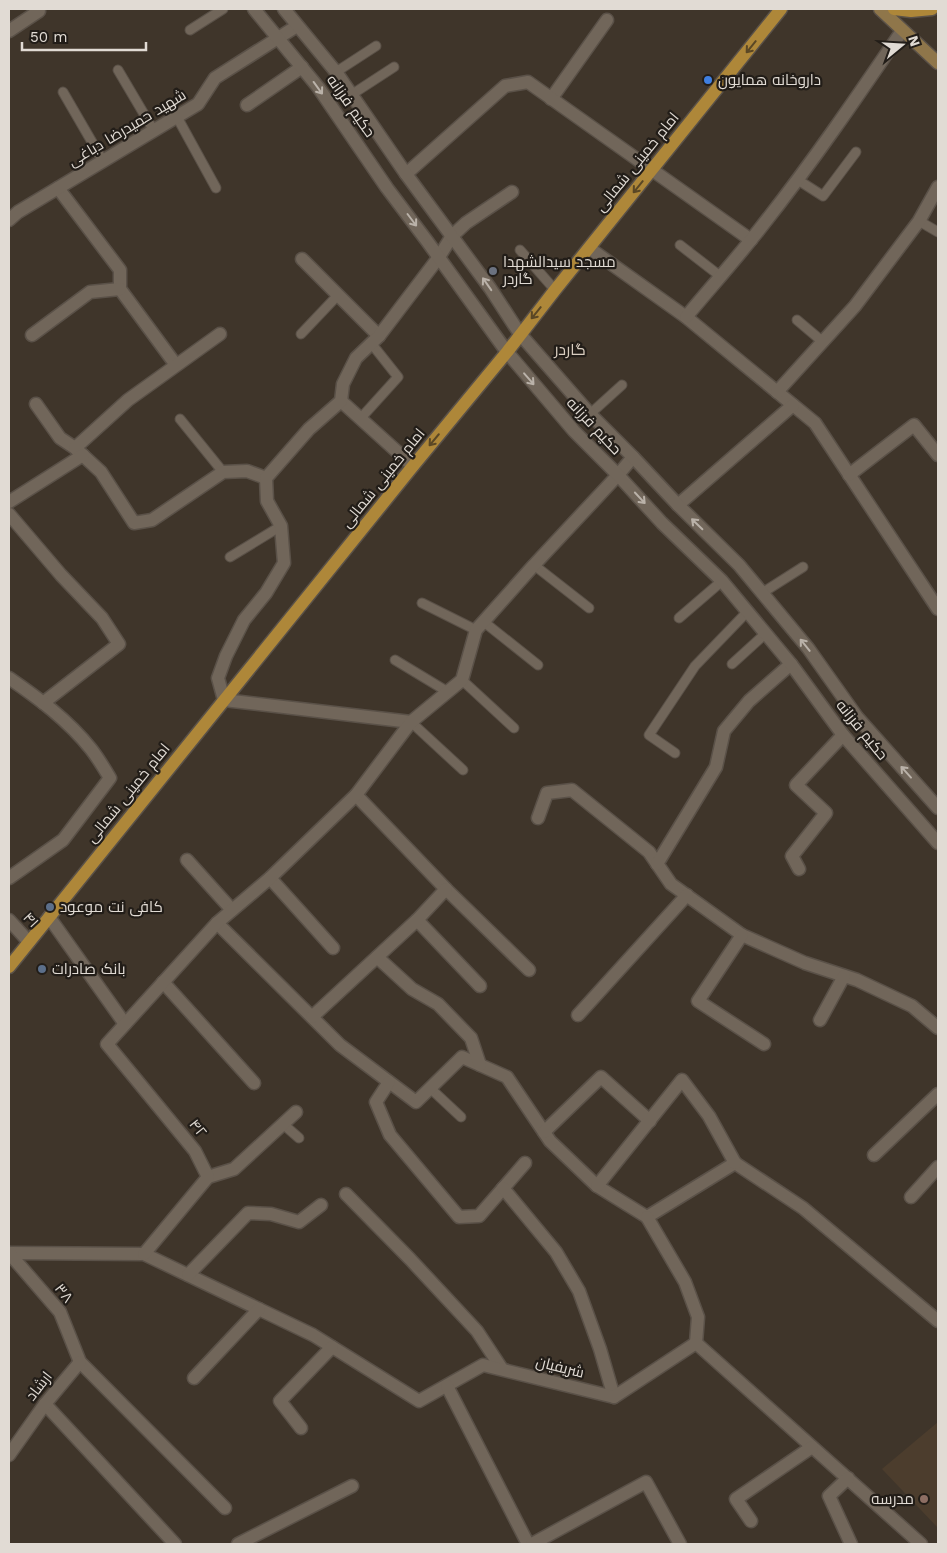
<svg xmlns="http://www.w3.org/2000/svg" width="947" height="1553" font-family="'Work Sans',Cairo,sans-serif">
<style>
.built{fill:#4c3d2d}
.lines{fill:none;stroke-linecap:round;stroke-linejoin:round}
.service-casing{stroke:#5a5148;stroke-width:11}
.minor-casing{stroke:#5a5148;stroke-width:15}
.tertiary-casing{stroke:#5a5148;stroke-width:15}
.secondary-casing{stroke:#5a5148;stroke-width:15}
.primary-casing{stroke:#5a5148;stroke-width:15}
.service{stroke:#71665a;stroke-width:9}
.minor{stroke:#71665a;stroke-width:12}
.tertiary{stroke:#71665a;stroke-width:12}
.secondary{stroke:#8f764a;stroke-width:12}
.primary{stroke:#ae8739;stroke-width:12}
.oneway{stroke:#5a4725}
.oneway2{stroke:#bab2a9}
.shop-dot{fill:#3f7fe0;stroke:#221d18;stroke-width:2}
.worship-dot{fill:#6b7280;stroke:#221d18;stroke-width:2}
.service-dot{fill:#5c6f8a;stroke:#221d18;stroke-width:2}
.education-dot{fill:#8d6e63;stroke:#221d18;stroke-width:2}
.labels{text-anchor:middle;stroke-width:4.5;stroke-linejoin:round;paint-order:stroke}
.poi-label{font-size:15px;fill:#e1dbd4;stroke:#221d18;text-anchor:start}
.street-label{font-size:15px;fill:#e1dbd4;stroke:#221d18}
.neighbourhood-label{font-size:16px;fill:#d9cdbf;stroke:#221d18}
</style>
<rect width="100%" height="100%" fill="#3f352a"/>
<path class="built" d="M 938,1422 L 938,1528 L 882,1469 Z"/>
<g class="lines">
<defs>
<g id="service">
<path d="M 190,30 L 223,9"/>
<path d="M 118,70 L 154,131"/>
<path d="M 336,72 L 376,46"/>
<path d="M 63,92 L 103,161"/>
<path d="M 351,95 L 394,67"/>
<path d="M 177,117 L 216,188"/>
<path d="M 798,180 L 823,196 L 856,152"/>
<path d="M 919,221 L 938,232"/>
<path d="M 680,245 L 720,276"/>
<path d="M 520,250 L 555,290"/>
<path d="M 797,320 L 823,342"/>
<path d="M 301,334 L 338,295"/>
<path d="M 590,414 L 622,385"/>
<path d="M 180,419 L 223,472"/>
<path d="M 360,419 L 398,377 L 371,343"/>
<path d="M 230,557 L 281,526"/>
<path d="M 534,565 L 589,608"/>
<path d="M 762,593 L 803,567"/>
<path d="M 422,603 L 476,630"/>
<path d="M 679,618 L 722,581"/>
<path d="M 484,622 L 538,665"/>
<path d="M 395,660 L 448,692"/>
<path d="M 732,664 L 766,633"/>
<path d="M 462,680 L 514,728"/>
<path d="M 411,722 L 463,770"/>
<path d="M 675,753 L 649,735 L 695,666 L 748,611"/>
<path d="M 430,1088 L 461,1117"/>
<path d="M 283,1124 L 299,1138"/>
</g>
<g id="minor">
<path d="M 9,31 L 39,11 L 38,9"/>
<path d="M 551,99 L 607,20"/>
<path d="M 247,105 L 302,67"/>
<path d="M 406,174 L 505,86 L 528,82 L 751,240"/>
<path d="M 58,188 L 120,270 L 120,289 L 176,365"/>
<path d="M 9,220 L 18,212 L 198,104 L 215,78 L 297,26"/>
<path d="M 589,248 L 686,317 L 815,423 L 938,609"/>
<path d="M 302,259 L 379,336"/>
<path d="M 686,317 C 711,287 738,257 762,226 C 812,163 857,97 902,31"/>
<path d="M 32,335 L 90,292 L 120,289"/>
<path d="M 777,392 L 855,306 L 919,221 L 938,187"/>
<path d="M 341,401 L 413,466"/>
<path d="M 36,404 L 60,438 L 75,448 L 101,472 L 134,523 L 152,520 L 223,472 L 247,471 L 266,478"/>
<path d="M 75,448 L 128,400 L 220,334"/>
<path d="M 849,475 L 914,425 L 938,455"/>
<path d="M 9,502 L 83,455"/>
<path d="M 678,505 L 793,405"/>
<path d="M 9,514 L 61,575 L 102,618 L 119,644 L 43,703"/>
<path d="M 9,678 C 38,698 68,720 91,749 C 98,758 104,768 110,778 L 63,840 L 9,878"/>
<path d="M 411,722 L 224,700 L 218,678 L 226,656 L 244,620 L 266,593 L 284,563 L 281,526 L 267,501 L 266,478 L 309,429 L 341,401 L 343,384 L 356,358 L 379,336 L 439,257 L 452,236 L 466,223 L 512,192"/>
<path d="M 356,795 L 446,889 L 529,970"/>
<path d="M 538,818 L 547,793 L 572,790 L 649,852 L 671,884 L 742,935 L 805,963 L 857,980 L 912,1006 L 938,1028"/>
<path d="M 187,860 L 232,910"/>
<path d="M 657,864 L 716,767 L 724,731 L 749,701 L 791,664"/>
<path d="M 799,869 L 792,856 L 826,813 L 796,785 L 843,735"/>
<path d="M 270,878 L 333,948"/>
<path d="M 49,917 L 125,1024"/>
<path d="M 9,920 L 29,942"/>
<path d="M 417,920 L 480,986"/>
<path d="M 217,923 L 340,1045 L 416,1102 L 462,1057 L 507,1077 L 550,1141 L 597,1186 L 647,1217 L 735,1163 L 803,1208 L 938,1321"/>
<path d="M 742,935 L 698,1001 L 764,1044"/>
<path d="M 377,957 L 412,989 L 438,1004 L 471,1038 L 480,1065"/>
<path d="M 163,982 L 254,1083"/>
<path d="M 578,1015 L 687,895"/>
<path d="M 312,1017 L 417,920 L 446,889"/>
<path d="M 820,1020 L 844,976"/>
<path d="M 389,1082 L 376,1102 L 390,1135 L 459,1217 L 479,1216 L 525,1163"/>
<path d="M 544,1132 L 601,1077 L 650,1121"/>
<path d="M 874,1155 L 938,1094"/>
<path d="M 208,1177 L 234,1169 L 296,1112"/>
<path d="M 597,1186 L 682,1080 L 709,1116 L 735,1163"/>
<path d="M 503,1188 L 556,1252 L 579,1291 L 600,1349 L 614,1397"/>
<path d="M 346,1194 L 410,1259 L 477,1331 L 502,1369"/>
<path d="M 911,1197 L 938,1167"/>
<path d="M 647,1217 L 685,1282 L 698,1317 L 696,1343"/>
<path d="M 9,1253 L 144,1254 L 313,1335 L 419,1401 L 483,1365 L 614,1397 L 696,1343 L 921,1544"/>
<path d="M 9,1253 L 60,1312 L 80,1362 L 225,1508"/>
<path d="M 144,1254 L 208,1177 L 195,1151 L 107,1044 L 217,923 L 270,878 L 356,795 L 411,722 L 462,680 L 476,630 L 534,565 L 618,475 L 633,457"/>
<path d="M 188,1275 L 248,1213 L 271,1214 L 299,1222 L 321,1205"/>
<path d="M 194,1378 L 259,1309"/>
<path d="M 447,1386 L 528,1544"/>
<path d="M 45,1404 L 175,1544"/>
<path d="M 301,1428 L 280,1401 L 332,1347"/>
<path d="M 9,1455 L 45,1404 L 80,1362"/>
<path d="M 848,1478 L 829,1496 L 851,1544"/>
<path d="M 751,1521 L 736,1499 L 812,1447"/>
<path d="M 238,1544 L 352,1486"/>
<path d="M 532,1544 L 646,1482 L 680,1544"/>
</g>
<g id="tertiary">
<path d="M 254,9 L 318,87 L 387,188 L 427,241 L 507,352 L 574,431 L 618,475 L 662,523 L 722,581 L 791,664 L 843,735 L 938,843"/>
<path d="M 284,9 L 336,72 L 406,174 L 490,288 L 520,334 L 590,414 L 633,457 L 678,505 L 739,565 L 808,648 L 857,717 L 938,808"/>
</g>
<path id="secondary" d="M 880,9 L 938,63"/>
<g id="primary">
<path d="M 894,9 L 911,11 L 932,9"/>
<path d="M 9,967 L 413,466 L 507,352 L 555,290 L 781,9"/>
</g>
</defs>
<use href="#service" class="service-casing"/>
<use href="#minor" class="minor-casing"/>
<use href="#tertiary" class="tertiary-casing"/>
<use href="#secondary" class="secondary-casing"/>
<use href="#primary" class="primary-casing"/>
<use href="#service" class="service"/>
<use href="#minor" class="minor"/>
<use href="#tertiary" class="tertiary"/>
<use href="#secondary" class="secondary"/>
<use href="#primary" class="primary"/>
</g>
<defs><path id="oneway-shaft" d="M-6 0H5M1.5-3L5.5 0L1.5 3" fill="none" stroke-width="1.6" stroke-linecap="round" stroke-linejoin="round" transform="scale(1.25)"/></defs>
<g class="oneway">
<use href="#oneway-shaft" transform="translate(751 47) rotate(129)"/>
<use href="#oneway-shaft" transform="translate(638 187) rotate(129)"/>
<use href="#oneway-shaft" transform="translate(536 313) rotate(129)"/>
<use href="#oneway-shaft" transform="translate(434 440) rotate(130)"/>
</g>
<g class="oneway2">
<use href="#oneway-shaft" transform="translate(318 88) rotate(54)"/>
<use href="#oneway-shaft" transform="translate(412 220) rotate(53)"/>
<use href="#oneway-shaft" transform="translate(487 284) rotate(-125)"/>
<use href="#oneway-shaft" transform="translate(529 379) rotate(49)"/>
<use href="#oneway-shaft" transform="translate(640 498) rotate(47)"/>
<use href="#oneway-shaft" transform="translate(697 524) rotate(-136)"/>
<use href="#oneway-shaft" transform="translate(805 645) rotate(-129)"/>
<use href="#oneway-shaft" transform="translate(906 772) rotate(-132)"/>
</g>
<circle class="shop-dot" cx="708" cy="80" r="5"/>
<circle class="worship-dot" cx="493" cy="271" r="5"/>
<g class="service-dot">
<circle cx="50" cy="907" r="5"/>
<circle cx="42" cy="969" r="5"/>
</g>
<circle class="education-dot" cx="924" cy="1499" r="5"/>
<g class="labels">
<g class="poi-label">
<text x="718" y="85">داروخانه همایون</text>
<text x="503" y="267">مسجد سیدالشهدا<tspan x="503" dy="17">گاردر</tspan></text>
<text x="60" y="912">کافی نت موعود</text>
<text x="52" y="974">بانک صادرات</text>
<text x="914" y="1504" text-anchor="end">مدرسه</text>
</g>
<g class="street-label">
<text transform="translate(351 106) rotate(55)" y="5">حکیم فرزانه</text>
<text transform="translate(127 128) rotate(-31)" y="5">شهید حمیدرضا دباغی</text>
<text transform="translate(637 162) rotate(-51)" y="5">امام خمینی شمالی</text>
<text transform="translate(594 426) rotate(47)" y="5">حکیم فرزانه</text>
<text transform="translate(383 478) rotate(-51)" y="5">امام خمینی شمالی</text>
<text transform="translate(862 730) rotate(51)" y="5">حکیم فرزانه</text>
<text transform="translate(128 793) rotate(-51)" y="5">امام خمینی شمالی</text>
<text transform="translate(31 920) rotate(47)" y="5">۴۱</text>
<text transform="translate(198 1128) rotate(51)" y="5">۴۲</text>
<text transform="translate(64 1293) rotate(52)" y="5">۳۸</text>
<text transform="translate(560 1367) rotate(14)" y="5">شریفیان</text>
<text transform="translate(39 1386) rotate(-52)" y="5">ارشاد</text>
</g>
<g class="neighbourhood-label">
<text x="570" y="355">گاردر</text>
</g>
</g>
<rect width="947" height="1553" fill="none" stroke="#e1dbd4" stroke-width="20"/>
<g transform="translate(902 45) rotate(72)" stroke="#221d18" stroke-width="4" paint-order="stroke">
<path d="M0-4L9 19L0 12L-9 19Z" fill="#e1dbd4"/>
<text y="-8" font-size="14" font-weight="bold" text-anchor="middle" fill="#e1dbd4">N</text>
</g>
<path d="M22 42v8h124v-8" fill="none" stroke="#e1dbd4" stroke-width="2.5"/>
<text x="30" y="42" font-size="15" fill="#e1dbd4" stroke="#221d18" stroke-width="4" paint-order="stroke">50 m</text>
</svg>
